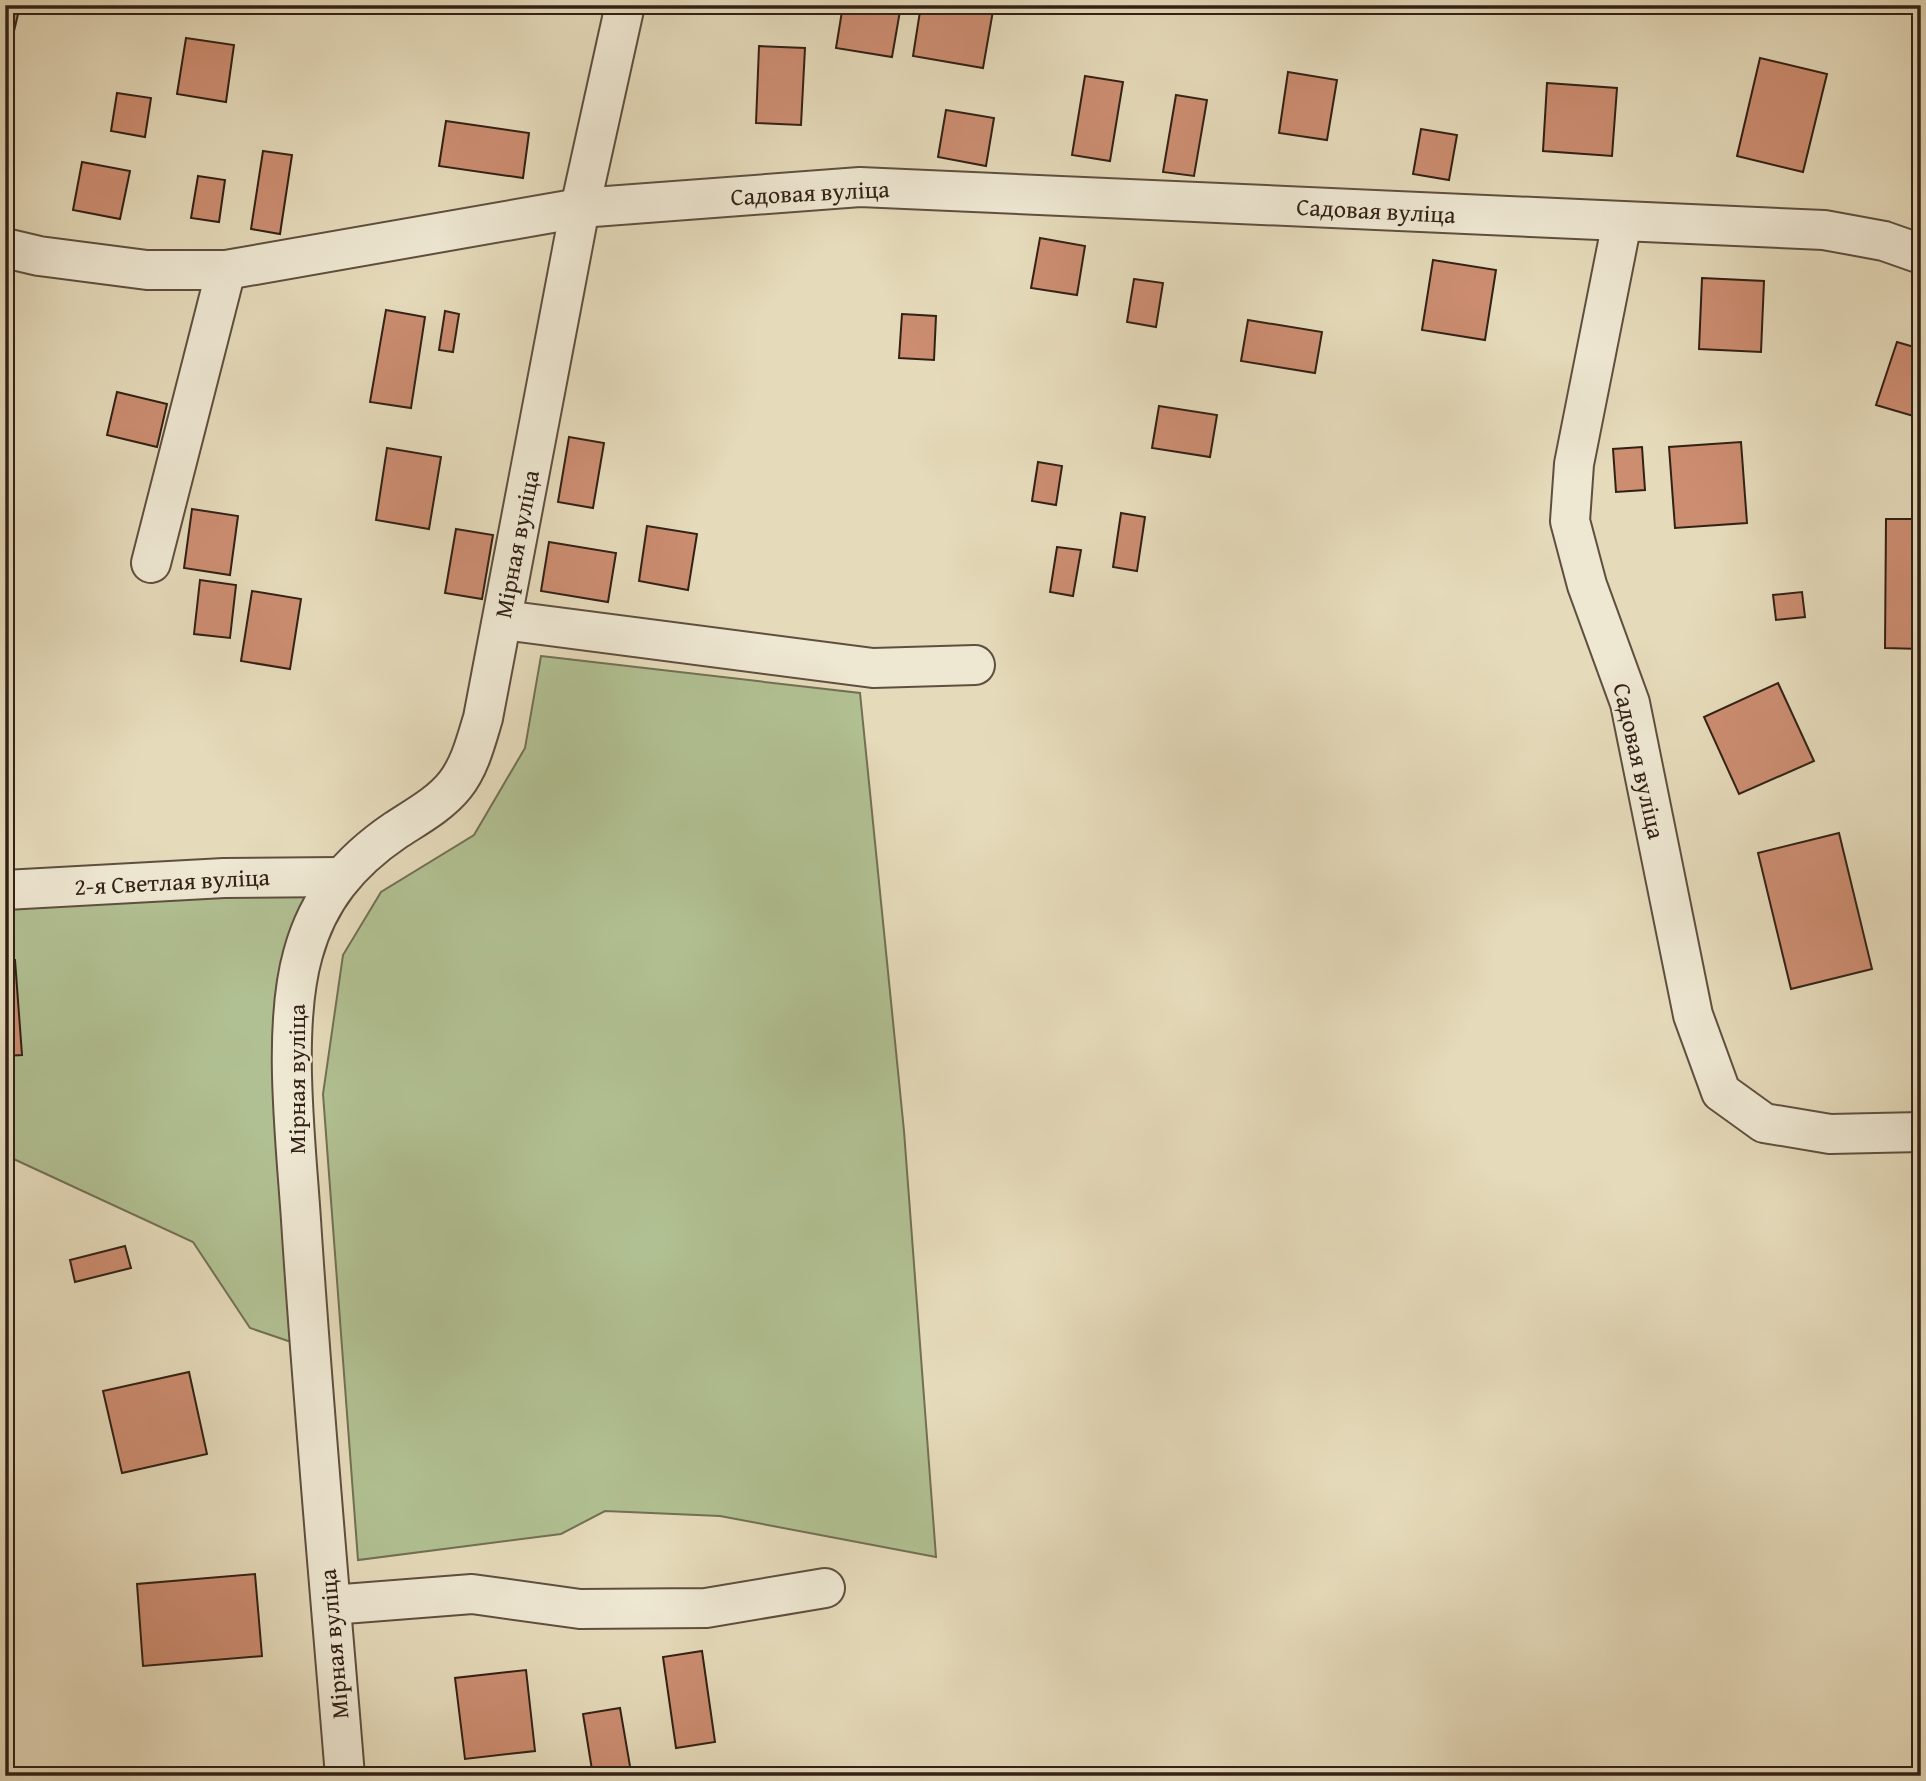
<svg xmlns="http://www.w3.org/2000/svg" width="1926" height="1781" font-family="'Gentium Book Plus',serif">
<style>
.green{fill:#b1c092;stroke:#727054;stroke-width:2}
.building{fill:#cc8d71;stroke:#322116;stroke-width:2}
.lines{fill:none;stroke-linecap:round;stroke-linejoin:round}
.minor-casing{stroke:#5f4f3f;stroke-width:42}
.minor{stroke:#eee7d2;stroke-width:38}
.labels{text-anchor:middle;stroke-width:5;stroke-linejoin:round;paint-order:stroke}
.street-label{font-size:24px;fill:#322116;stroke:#eee7d2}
</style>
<rect width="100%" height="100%" fill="#e5daba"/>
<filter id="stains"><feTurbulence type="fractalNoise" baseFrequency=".00286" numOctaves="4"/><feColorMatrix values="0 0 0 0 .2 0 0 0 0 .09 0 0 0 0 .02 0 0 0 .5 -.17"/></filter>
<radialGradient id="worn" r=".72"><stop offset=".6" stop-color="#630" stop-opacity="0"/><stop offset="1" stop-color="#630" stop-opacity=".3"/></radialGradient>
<g class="green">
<path d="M 541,656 L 860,693 L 904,1131 L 936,1557 L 720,1516 L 605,1511 L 561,1534 L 358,1560 L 323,1094 L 343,955 L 381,892 L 474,835 L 525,748 Z"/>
<path d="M 340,877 L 302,955 L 309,1348 L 250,1328 L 193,1242 L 5,1155 L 5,894 Z"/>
</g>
<g class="building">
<path d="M 843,5 L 901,5 L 892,57 L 836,48 Z"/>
<path d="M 921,5 L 994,5 L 983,68 L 913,56 Z"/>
<path d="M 5,7 L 19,10 L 5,69 Z"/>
<path d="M 186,38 L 234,45 L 226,102 L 177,94 Z"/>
<path d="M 759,46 L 805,48 L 801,125 L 756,123 Z"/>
<path d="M 1760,58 L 1827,74 L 1803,172 L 1737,156 Z"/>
<path d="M 1288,72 L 1337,80 L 1327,140 L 1279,133 Z"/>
<path d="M 1085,76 L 1123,82 L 1110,161 L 1072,155 Z"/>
<path d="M 1547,83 L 1617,88 L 1612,156 L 1543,151 Z"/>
<path d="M 117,93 L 151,98 L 145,137 L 111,131 Z"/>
<path d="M 1176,95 L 1207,100 L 1194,176 L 1163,172 Z"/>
<path d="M 946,110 L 994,118 L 986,166 L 938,157 Z"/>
<path d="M 446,121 L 529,133 L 523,178 L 439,166 Z"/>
<path d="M 1421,129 L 1457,135 L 1449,180 L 1413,174 Z"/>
<path d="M 263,151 L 292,155 L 280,234 L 251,229 Z"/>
<path d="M 82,162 L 130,171 L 120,219 L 73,210 Z"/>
<path d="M 198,176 L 225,180 L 219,222 L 191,218 Z"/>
<path d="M 1040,238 L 1085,246 L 1077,295 L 1031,288 Z"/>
<path d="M 1433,260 L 1496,270 L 1485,340 L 1422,330 Z"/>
<path d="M 1702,278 L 1764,281 L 1761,352 L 1699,349 Z"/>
<path d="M 1134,279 L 1163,283 L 1156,327 L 1127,322 Z"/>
<path d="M 386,310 L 425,317 L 411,408 L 370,402 Z"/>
<path d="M 445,311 L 459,314 L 453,352 L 439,350 Z"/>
<path d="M 902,314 L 936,316 L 934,360 L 899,358 Z"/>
<path d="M 1248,320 L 1322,332 L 1315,373 L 1241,361 Z"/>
<path d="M 1897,342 L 1921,349 L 1920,418 L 1876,405 Z"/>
<path d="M 117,392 L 167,404 L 157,447 L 107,435 Z"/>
<path d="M 1159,406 L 1217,415 L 1210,457 L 1152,448 Z"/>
<path d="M 569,437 L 604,443 L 593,508 L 558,502 Z"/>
<path d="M 1741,442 L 1747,523 L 1675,528 L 1669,447 Z"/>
<path d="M 1642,447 L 1645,490 L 1616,492 L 1613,449 Z"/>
<path d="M 387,448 L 441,457 L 429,529 L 376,520 Z"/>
<path d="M 1038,462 L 1062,466 L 1056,505 L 1032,501 Z"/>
<path d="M 192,509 L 238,516 L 230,575 L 184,568 Z"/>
<path d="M 1121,513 L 1145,517 L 1137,571 L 1113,567 Z"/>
<path d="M 1886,519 L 1921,519 L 1921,649 L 1885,648 Z"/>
<path d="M 647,526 L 697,534 L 688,590 L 639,581 Z"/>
<path d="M 456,529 L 493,535 L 482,599 L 445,593 Z"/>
<path d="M 549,542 L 616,553 L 608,602 L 541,591 Z"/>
<path d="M 1057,547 L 1081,550 L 1073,596 L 1050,592 Z"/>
<path d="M 200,580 L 236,585 L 230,638 L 194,634 Z"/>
<path d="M 252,591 L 301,599 L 290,669 L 241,661 Z"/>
<path d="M 1802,592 L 1805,617 L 1776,620 L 1773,595 Z"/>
<path d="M 1778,683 L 1814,761 L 1739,794 L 1704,717 Z"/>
<path d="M 1839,833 L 1872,969 L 1791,989 L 1758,853 Z"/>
<path d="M 15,960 L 22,1055 L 5,1056 L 5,961 Z"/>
<path d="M 125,1246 L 131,1268 L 75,1282 L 70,1260 Z"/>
<path d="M 189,1372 L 207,1454 L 122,1473 L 103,1391 Z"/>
<path d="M 255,1574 L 262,1656 L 143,1666 L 137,1584 Z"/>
<path d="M 702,1651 L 715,1742 L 676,1748 L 663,1657 Z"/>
<path d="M 526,1670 L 535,1751 L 465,1759 L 455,1678 Z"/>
<path d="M 620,1708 L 631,1772 L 593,1776 L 583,1714 Z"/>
</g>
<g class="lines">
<defs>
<g id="minor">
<path d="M 1622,222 L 1574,464 L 1570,521 L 1587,585 L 1630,703 L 1693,1015 L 1721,1092 L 1764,1123 L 1830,1134 L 1921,1132"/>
<path d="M 5,248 L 39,256 L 147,270 L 226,270 L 580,208 L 860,187 L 1824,230 L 1884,241 L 1921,254"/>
<path d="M 151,563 L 226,270"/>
<path d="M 503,620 L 873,668 L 975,665"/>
<path d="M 5,890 L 224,878 L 340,877"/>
<path d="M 331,1605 L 472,1594 L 580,1609 L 706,1608 L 825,1588"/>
<path d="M 345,1776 C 330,1591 313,1406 301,1220 C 296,1143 282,1028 303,954 C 318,899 349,862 396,830 C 416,817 440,804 455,785 C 470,766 476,741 483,718 L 580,208 L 625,5"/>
</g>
</defs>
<use href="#minor" class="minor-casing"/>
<use href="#minor" class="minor"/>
</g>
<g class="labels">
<g class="street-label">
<text transform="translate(810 193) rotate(-3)" y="8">Садовая вуліца</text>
<text transform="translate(1376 211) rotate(3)" y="8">Садовая вуліца</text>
<text transform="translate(517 544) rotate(-79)" y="8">Мірная вуліца</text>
<text transform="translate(1639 761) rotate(77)" y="8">Садовая вуліца</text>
<text transform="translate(172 882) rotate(-3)" y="8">2-я Светлая вуліца</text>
<text transform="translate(297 1079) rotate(-90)" y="8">Мірная вуліца</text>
<text transform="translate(334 1644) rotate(-95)" y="8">Мірная вуліца</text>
</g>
</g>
<rect width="1926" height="1781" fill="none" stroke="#e5daba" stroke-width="28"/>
<rect x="7" y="7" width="1912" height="1767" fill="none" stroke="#322116" stroke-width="3.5"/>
<rect x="14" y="14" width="1898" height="1753" fill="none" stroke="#322116" stroke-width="2"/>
<rect width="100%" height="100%" filter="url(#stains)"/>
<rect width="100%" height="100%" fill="url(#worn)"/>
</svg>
